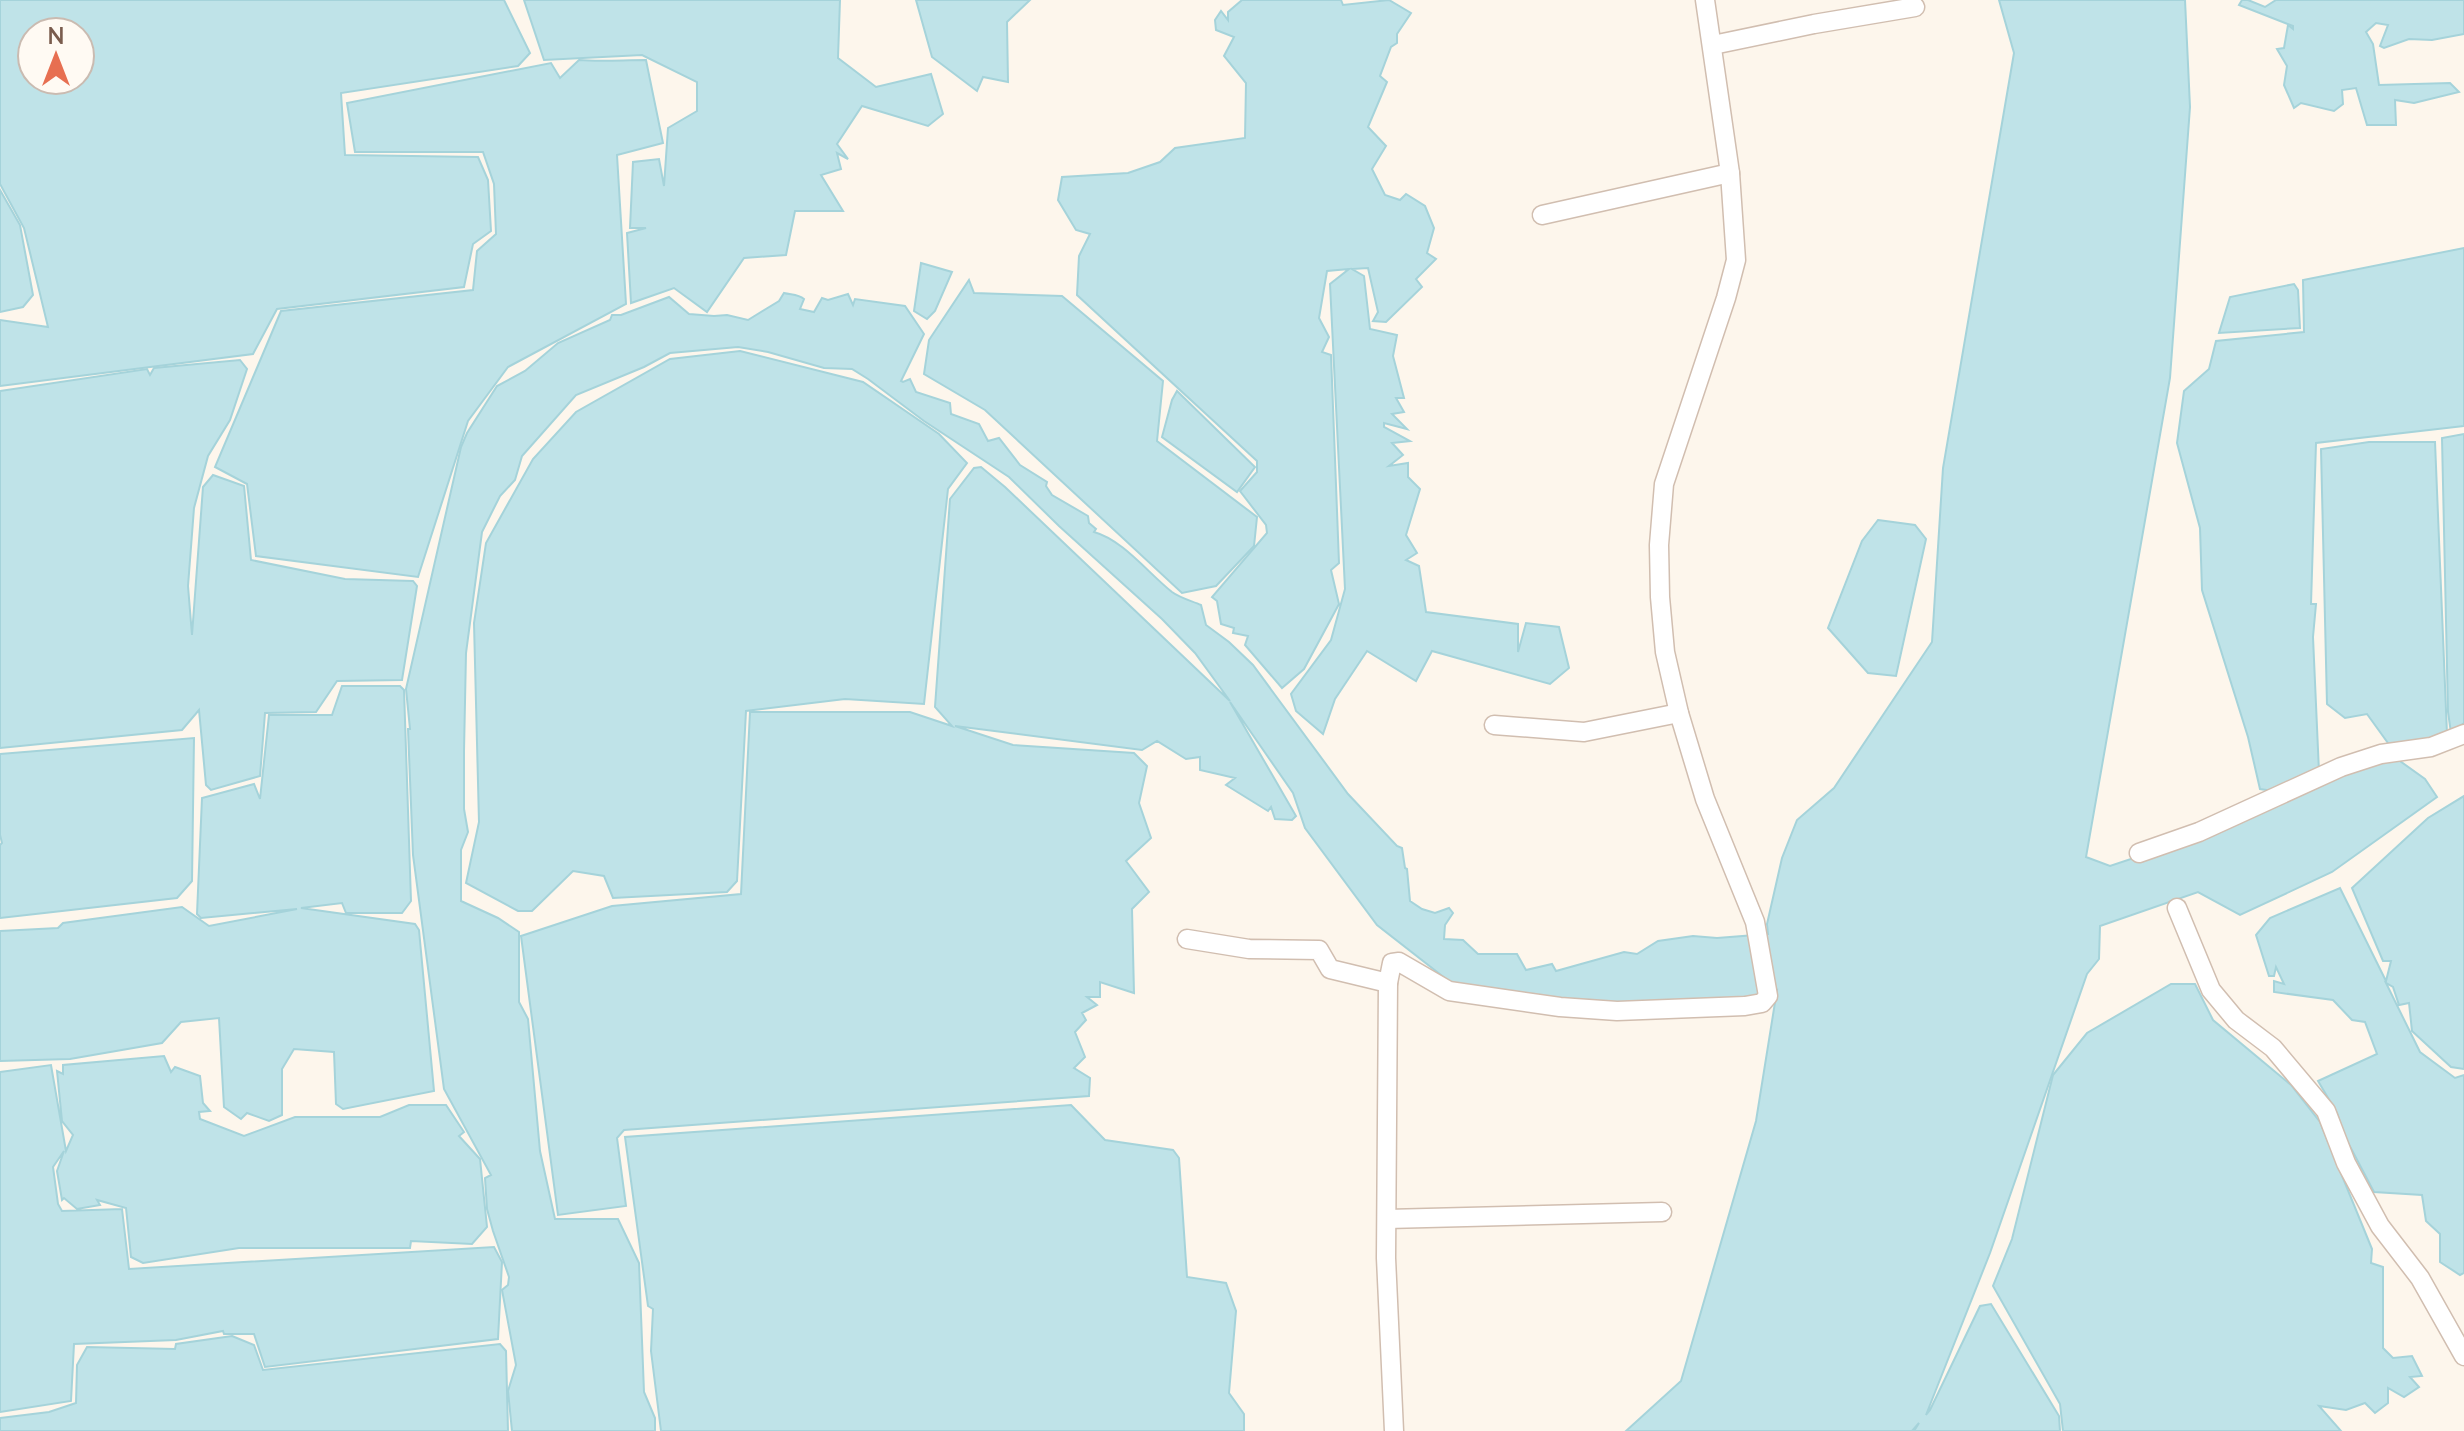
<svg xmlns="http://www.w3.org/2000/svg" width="2464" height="1431" font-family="Lato,sans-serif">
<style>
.water{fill:#bfe3e8;stroke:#a5d3da;stroke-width:2;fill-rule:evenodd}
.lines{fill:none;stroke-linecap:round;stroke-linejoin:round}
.minor-casing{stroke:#d1beb0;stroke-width:21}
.minor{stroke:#fff;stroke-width:18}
</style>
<rect width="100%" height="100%" fill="#fdf6ec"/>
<g class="water">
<path d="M 0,0 L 504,0 L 530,53 L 518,66 L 341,93 L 345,155 L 478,157 L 488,180 L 491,231 L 473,244 L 464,287 L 277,309 L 253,354 L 0,386 L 0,320 L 48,327 L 24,228 L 0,184 ZM 80,32 L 80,80 L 32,80 L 32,32 Z"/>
<path d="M 524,0 L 840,0 L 838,58 L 876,87 L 931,74 L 943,114 L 928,126 L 862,106 L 837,144 L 848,159 L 837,153 L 841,169 L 821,175 L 843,211 L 795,211 L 786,255 L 744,258 L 707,312 L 674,288 L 631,303 L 627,233 L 646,228 L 630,228 L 633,162 L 659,159 L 664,186 L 668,128 L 697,111 L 697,82 L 642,55 L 544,60 Z"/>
<path d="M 916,0 L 1030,0 L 1007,22 L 1008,82 L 983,77 L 977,91 L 932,57 Z"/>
<path d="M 1242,0 L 1341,0 L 1343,5 L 1389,0 L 1411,13 L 1397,34 L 1397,43 L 1391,47 L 1380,76 L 1387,82 L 1368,127 L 1386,146 L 1372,169 L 1385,195 L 1400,200 L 1406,194 L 1425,206 L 1434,228 L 1427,253 L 1436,259 L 1416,279 L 1422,287 L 1386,322 L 1373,321 L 1378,312 L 1368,268 L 1352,269 L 1364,276 L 1370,329 L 1397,335 L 1393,356 L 1404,398 L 1396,398 L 1404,412 L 1392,414 L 1407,429 L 1384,423 L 1384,427 L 1410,441 L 1392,443 L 1403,455 L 1389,466 L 1408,463 L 1408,477 L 1420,489 L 1406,535 L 1417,553 L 1406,560 L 1419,566 L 1426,612 L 1518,624 L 1518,652 L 1526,623 L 1559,627 L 1569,668 L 1550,684 L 1432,651 L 1416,681 L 1367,651 L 1335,699 L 1323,734 L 1296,711 L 1291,694 L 1331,640 L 1345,589 L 1330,284 L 1349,269 L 1327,271 L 1319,318 L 1329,337 L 1322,352 L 1331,355 L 1339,563 L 1331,570 L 1339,604 L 1304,669 L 1282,688 L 1245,645 L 1248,636 L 1233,633 L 1234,628 L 1221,624 L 1217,601 L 1212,597 L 1267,533 L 1266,525 L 1240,491 L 1257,472 L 1257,461 L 1077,295 L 1079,256 L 1090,234 L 1076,230 L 1058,200 L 1062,177 L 1128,173 L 1160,162 L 1175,148 L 1245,138 L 1246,83 L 1224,56 L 1234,37 L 1216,30 L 1215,20 L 1221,11 L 1228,20 L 1228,12 Z"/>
<path d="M 1999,0 L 2185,0 L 2190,107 L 2170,378 L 2086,857 L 2110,866 L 2203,835 L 2379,746 L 2425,779 L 2437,797 L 2332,872 L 2240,915 L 2198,892 L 2100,926 L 2099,959 L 2087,974 L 1990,1253 L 1926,1415 L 1930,1410 L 1980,1306 L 1991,1304 L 2059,1416 L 2060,1431 L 1914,1431 L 1919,1423 L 1912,1431 L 1626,1431 L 1681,1381 L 1756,1121 L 1777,990 L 1745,999 L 1597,1006 L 1450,982 L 1377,925 L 1305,828 L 1293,793 L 1230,702 L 1296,816 L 1292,820 L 1275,819 L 1271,807 L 1268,811 L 1226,785 L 1235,778 L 1200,770 L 1200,757 L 1186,759 L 1157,741 L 1142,750 L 955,726 L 1013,745 L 1134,753 L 1147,766 L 1139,803 L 1151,838 L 1126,861 L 1149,892 L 1132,909 L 1134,993 L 1100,982 L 1100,997 L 1087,997 L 1097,1005 L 1082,1013 L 1086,1020 L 1075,1032 L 1085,1057 L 1074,1068 L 1090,1078 L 1089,1096 L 624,1130 L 617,1138 L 626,1206 L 558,1215 L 521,936 L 612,906 L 741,894 L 750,712 L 910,712 L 952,726 L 935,707 L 950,499 L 974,468 L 981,467 L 1005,487 L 1230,701 L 1195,653 L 1162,619 L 1059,526 L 1009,477 L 924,421 L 868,379 L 852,369 L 824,368 L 768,352 L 738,347 L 670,353 L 644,367 L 576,395 L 522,456 L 515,480 L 500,496 L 482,532 L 466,653 L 464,751 L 464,809 L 468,832 L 461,850 L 461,901 L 498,918 L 519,932 L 519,1002 L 528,1019 L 540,1151 L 555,1219 L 618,1219 L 639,1263 L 644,1392 L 655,1418 L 655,1431 L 512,1431 L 508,1391 L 516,1365 L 502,1290 L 508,1285 L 509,1277 L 493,1231 L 487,1209 L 485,1178 L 491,1175 L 444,1089 L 413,855 L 408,729 L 410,729 L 406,689 L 461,447 L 467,433 L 497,386 L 525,371 L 558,343 L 610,320 L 612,315 L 621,315 L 669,297 L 689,314 L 714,316 L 727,315 L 748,320 L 779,301 L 784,293 C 792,295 798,294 804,299 L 800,309 L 814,312 L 822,298 L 828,300 L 848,294 L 853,305 L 855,299 L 905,306 L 924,334 L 901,381 L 903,382 L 910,379 L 916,392 L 950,403 L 951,414 L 979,424 L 988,441 L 999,438 L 1020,465 L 1047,482 L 1046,486 L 1052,495 L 1088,516 L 1089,523 L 1096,529 L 1094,532 C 1123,540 1148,573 1172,592 C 1180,598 1192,601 1201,605 L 1206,625 L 1229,642 L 1253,665 L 1348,794 L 1397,846 L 1402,848 L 1405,868 L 1407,869 L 1410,901 L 1422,909 L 1435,913 L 1449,908 L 1453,913 L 1445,925 L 1444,939 L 1463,940 L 1478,954 L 1517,954 L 1526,970 L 1552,964 L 1556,971 L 1624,952 L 1637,954 L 1658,941 L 1693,936 L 1717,938 L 1768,934 L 1767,924 L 1782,858 L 1797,820 L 1834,788 L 1932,642 L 1943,468 L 2014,53 Z"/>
<path d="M 2242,0 L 2248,0 L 2265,7 L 2276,0 L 2464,0 L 2464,34 L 2432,40 L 2409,39 L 2384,48 L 2380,46 L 2388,25 L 2376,23 L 2366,32 L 2373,44 L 2379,85 L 2450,83 L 2459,92 L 2414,103 L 2395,100 L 2396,125 L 2367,125 L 2356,88 L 2342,90 L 2343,104 L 2334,111 L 2301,103 L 2294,108 L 2284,85 L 2287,66 L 2277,49 L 2284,48 L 2288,25 L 2293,29 L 2293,26 L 2239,5 Z"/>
<path d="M 579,60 C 601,62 623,60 646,60 L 663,143 L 617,155 L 626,304 L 508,367 L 468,421 L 418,577 L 256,556 L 247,484 L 215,467 L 281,311 L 473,290 L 477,251 L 496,234 L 494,184 L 483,152 L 355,152 L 347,103 L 551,63 L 560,78 Z"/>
<path d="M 0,190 L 20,225 L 33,295 L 23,307 L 0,312 Z"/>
<path d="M 2464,248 L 2464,426 L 2316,443 L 2311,604 L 2316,604 L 2313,637 L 2319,772 L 2280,792 L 2260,789 L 2248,737 L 2202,590 L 2200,528 L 2177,443 L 2184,391 L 2209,369 L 2216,341 L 2304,332 L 2303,280 Z"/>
<path d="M 921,263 L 952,272 L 935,311 L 927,319 L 914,311 Z"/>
<path d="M 969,280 L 974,293 L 1062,296 L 1163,381 L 1157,441 L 1257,517 L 1254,546 L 1216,586 L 1182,593 L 985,410 L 924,374 L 929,340 Z"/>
<path d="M 2294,284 L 2298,290 L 2300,328 L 2219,333 L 2230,297 Z"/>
<path d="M 740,351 L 863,382 L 939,434 L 967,463 L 948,489 L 924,704 L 845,699 L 746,711 L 737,881 L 727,892 L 613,898 L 604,876 L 573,871 L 532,911 L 518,911 L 466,883 L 479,822 L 474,623 L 486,543 L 533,459 L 576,412 L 670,359 Z"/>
<path d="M 240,360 L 247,369 L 230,420 L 208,456 L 194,508 L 188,586 L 192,635 L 203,487 L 213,475 L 244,486 L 251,560 L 345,579 L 413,581 L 417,586 L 402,680 L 337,681 L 316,712 L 265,713 L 260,776 L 211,790 L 206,785 L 199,710 L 182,730 L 0,748 L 0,391 L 147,369 L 150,375 L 154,368 Z"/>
<path d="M 1177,391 L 1255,467 L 1237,492 L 1162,437 L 1172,400 Z"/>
<path d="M 2464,434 L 2464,723 L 2451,733 L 2448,712 L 2442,438 Z"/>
<path d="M 2369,442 L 2435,442 L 2447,734 L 2404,753 L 2388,743 L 2367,714 L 2345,718 L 2327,704 L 2321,449 Z"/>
<path d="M 1878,520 L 1915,525 L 1926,539 L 1896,676 L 1868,673 L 1828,628 L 1862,541 Z"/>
<path d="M 342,686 L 400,686 L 404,690 L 411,901 L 402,913 L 346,913 L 342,903 L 301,908 L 415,924 L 419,930 L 434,1091 L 343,1109 L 336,1104 L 334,1052 L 294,1049 L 282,1069 L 282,1115 L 269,1121 L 247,1113 L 241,1119 L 224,1107 L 219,1018 L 181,1022 L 162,1043 L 70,1059 L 0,1061 L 0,931 L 58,928 L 63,923 L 182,907 L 209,926 L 297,909 L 201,918 L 197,914 L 202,798 L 254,784 L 260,799 L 269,715 L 332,715 Z"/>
<path d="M 194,738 L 192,881 L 177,898 L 0,918 L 0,845 L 2,843 L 0,835 L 0,754 Z"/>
<path d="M 2464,796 L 2464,1069 L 2451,1067 L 2412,1031 L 2409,1003 L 2399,1005 L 2393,987 L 2386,983 L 2420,1052 L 2455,1078 L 2464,1075 L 2464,1273 L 2460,1275 L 2440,1262 L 2440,1234 L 2426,1221 L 2422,1195 L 2374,1192 L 2344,1135 L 2337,1113 L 2318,1081 L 2377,1054 L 2365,1022 L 2352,1020 L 2333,1000 L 2274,992 L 2274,981 L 2284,984 L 2276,967 L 2274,976 L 2269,976 L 2256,935 L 2270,918 L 2340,888 L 2386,981 L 2391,961 L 2383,961 L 2352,888 L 2428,818 Z"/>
<path d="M 2171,984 L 2195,984 L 2213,1020 L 2291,1085 L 2320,1122 L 2372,1249 L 2371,1263 L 2383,1267 L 2383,1348 L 2393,1358 L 2412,1356 L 2422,1376 L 2410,1377 L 2419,1387 L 2404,1397 L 2388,1388 L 2388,1403 L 2375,1413 L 2365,1403 L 2346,1410 L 2319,1406 L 2341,1431 L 2063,1431 L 2060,1404 L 1993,1286 L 2012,1239 L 2053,1075 L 2087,1033 Z"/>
<path d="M 164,1056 L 171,1072 L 175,1067 L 200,1076 L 203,1103 L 210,1111 L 199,1112 L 200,1119 L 244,1136 L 295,1117 L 380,1117 L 409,1105 L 446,1105 L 464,1132 L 459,1136 L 480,1159 L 487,1227 L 472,1244 L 411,1241 L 410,1248 L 239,1248 L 143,1263 L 131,1257 L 126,1208 L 97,1200 L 100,1205 L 77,1209 L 64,1198 L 62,1200 L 57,1171 L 64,1151 L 53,1167 L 58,1204 L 62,1211 L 122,1209 L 129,1269 L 494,1247 L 502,1262 L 498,1339 L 265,1367 L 254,1334 L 224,1334 L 223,1331 L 176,1340 L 74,1344 L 71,1401 L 0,1412 L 0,1072 L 51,1065 L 66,1151 L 73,1135 L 62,1121 L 57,1071 L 63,1074 L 63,1065 Z"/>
<path d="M 1071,1105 L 1105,1140 L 1173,1150 L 1179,1158 L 1187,1277 L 1226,1283 L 1236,1311 L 1229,1393 L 1244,1414 L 1244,1431 L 661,1431 L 651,1351 L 653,1309 L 648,1306 L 625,1137 Z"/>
<path d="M 232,1336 L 254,1345 L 263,1370 L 500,1344 L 506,1351 L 508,1431 L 0,1431 L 0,1418 L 49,1412 L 76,1403 L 77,1365 L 87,1347 L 175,1349 L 176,1344 Z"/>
</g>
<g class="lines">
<defs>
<g id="minor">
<path d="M 1713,45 L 1814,24 L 1915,7"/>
<path d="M 1542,215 L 1730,173"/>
<path d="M 1494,725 L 1584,732 L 1679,713"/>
<path d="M 2139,853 L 2199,832 L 2341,767 L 2381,754 L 2431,747 L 2464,734"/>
<path d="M 2177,908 L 2211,990 L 2236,1020 L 2273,1048 L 2326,1111 L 2346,1163 L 2380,1226 L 2420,1278 L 2464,1356"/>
<path d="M 1187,939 L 1249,949 L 1319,950 L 1330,969 L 1388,983"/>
<path d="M 1387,1219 L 1662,1212"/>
<path d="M 1394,1431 L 1386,1258 L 1388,983 L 1392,963 L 1399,962 L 1449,991 L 1560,1007 L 1617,1011 L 1745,1006 L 1762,1003 L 1768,996 L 1755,922 L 1705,799 L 1679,713 L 1665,652 L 1660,597 L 1659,545 L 1664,484 L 1726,298 L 1736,260 L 1730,173 L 1705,0"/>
</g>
</defs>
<use href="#minor" class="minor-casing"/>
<use href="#minor" class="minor"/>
</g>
<g transform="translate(56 56)"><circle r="38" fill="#fffaf3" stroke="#cabbb1" stroke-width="2"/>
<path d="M0-6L14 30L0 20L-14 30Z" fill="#e76f51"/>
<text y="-12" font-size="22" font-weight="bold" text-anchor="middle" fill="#7a5c4d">N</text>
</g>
</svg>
